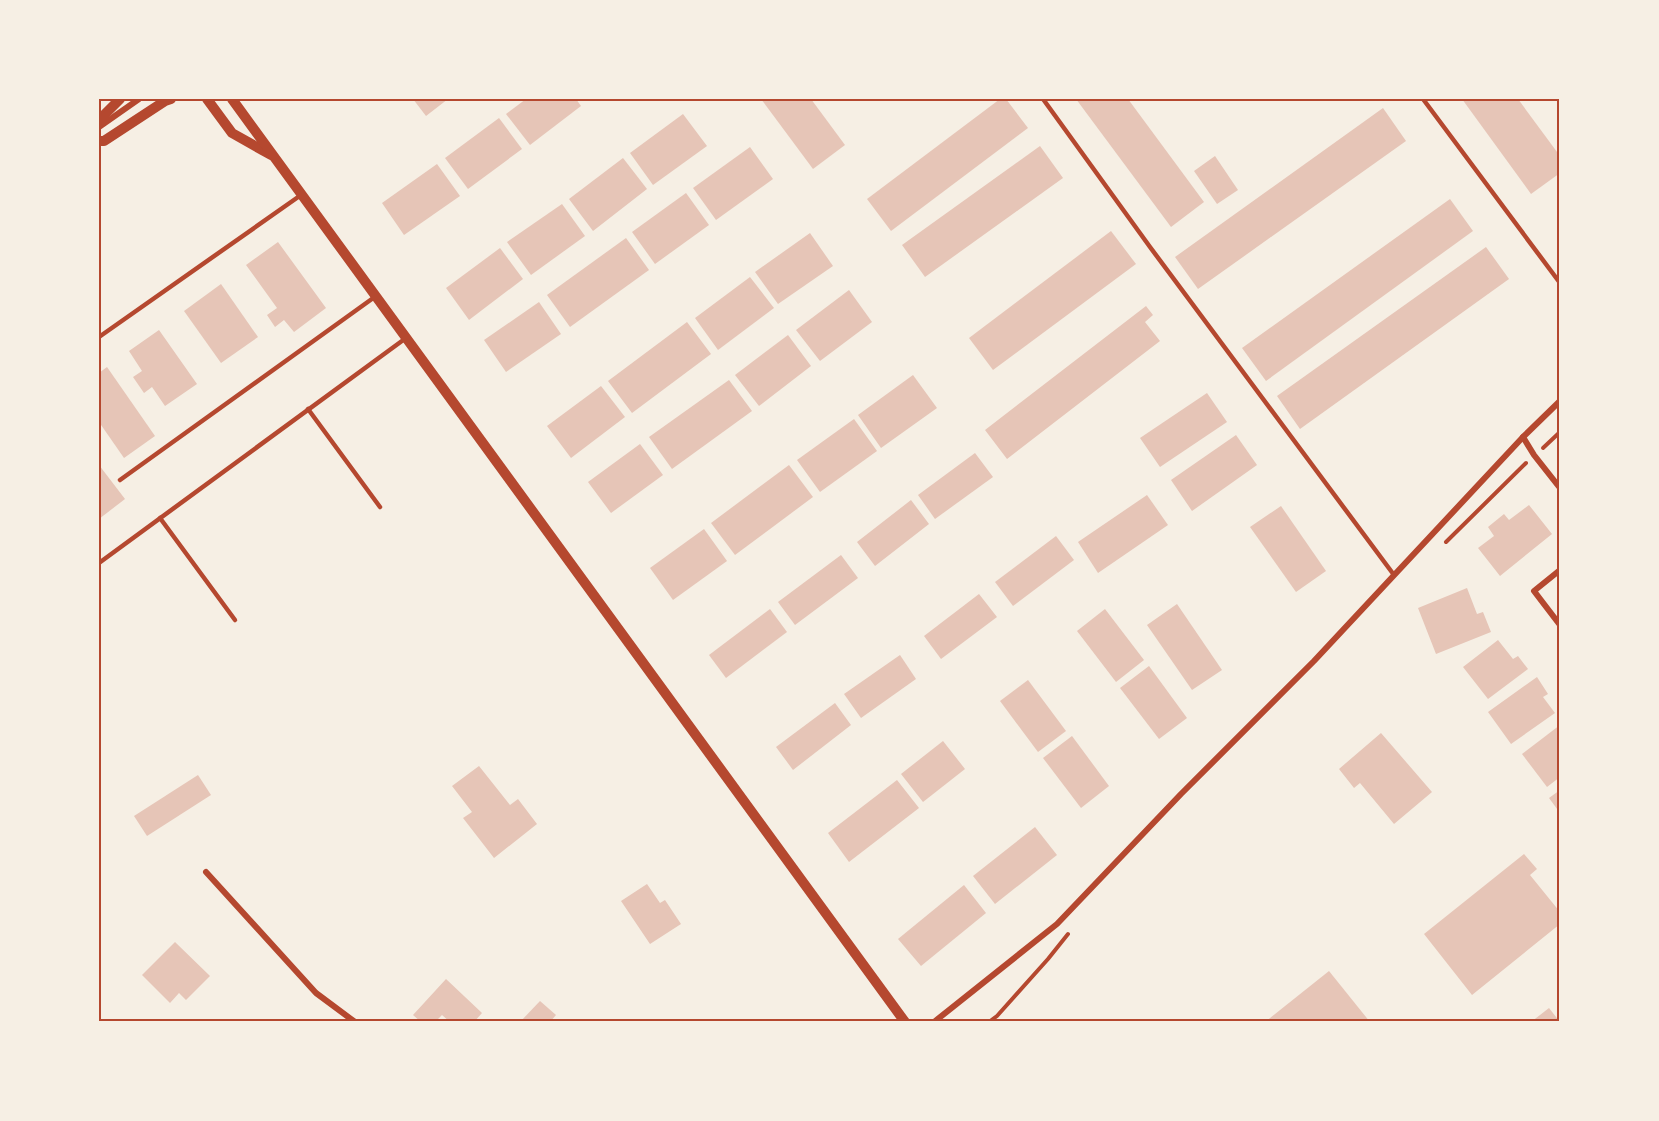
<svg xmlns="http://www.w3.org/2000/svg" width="1659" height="1121" font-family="Overpass,sans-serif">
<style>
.building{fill:#e6c5b7}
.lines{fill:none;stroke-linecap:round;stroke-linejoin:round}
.path{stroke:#b5482f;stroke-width:4}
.service{stroke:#b5482f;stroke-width:4.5}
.minor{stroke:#b5482f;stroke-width:6}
.tertiary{stroke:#b5482f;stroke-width:10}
.neatline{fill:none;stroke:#b5482f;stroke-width:2}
</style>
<rect width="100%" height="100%" fill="#f6efe4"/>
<g class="building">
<path d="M 413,99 L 448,99 L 426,116 Z"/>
<path d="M 526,99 L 576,99 L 581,106 L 530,145 L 506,114 Z"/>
<path d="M 761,99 L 811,99 L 845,145 L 813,169 Z"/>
<path d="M 1000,99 L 1006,99 L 1028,128 L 891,231 L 867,199 Z"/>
<path d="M 1076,99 L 1128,99 L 1204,202 L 1171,227 Z"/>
<path d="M 1462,99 L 1518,99 L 1560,156 L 1560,173 L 1531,194 Z"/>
<path d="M 1383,108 L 1406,141 L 1198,289 L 1175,257 Z"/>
<path d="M 683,114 L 707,146 L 653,185 L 630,153 Z"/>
<path d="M 499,118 L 522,149 L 468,189 L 445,158 Z"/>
<path d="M 1040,146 L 1063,178 L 925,277 L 902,245 Z"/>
<path d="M 750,147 L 773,179 L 716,220 L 693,188 Z"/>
<path d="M 1215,156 L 1238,190 L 1217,204 L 1194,171 Z"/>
<path d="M 623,158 L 647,189 L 593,231 L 569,199 Z"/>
<path d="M 437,164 L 460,196 L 404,235 L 382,203 Z"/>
<path d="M 686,193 L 709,225 L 655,264 L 632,232 Z"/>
<path d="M 1450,199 L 1473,231 L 1266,381 L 1242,348 Z"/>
<path d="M 562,204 L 585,236 L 531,275 L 507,242 Z"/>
<path d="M 1111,231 L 1136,264 L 993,370 L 969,338 Z"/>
<path d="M 810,233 L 833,266 L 778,304 L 755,272 Z"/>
<path d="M 626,238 L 649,270 L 570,327 L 547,295 Z"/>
<path d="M 278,242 L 326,308 L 294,332 L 284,320 L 275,327 L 267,315 L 277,308 L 246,265 Z"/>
<path d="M 1486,247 L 1509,279 L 1300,429 L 1277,396 Z"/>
<path d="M 500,248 L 523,279 L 469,320 L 446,288 Z"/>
<path d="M 750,277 L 774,308 L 718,350 L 695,318 Z"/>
<path d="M 221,284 L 258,337 L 221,363 L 184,311 Z"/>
<path d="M 849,290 L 872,322 L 820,361 L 796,330 Z"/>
<path d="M 539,302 L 561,334 L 506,372 L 484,340 Z"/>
<path d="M 1146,306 L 1153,315 L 1145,322 L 1160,341 L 1007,459 L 985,430 Z"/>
<path d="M 687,322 L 711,354 L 632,413 L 608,381 Z"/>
<path d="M 159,330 L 197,384 L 165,406 L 152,387 L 144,393 L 133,377 L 142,371 L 129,351 Z"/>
<path d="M 788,335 L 811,366 L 759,406 L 735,375 Z"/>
<path d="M 107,367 L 155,436 L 124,458 L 99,422 L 99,373 Z"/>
<path d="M 913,375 L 937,408 L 881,448 L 858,415 Z"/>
<path d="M 729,380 L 752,411 L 672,469 L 649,437 Z"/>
<path d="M 601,386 L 625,417 L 571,458 L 547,426 Z"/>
<path d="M 1207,393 L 1227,422 L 1160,467 L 1140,438 Z"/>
<path d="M 854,419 L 877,451 L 820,492 L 797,460 Z"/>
<path d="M 1236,435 L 1257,465 L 1192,511 L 1171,480 Z"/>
<path d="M 640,444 L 663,475 L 611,513 L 588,482 Z"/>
<path d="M 975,453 L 993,477 L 935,519 L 918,495 Z"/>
<path d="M 99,465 L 125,499 L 99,519 Z"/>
<path d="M 789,465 L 813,497 L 735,555 L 711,523 Z"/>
<path d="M 1147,495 L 1168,525 L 1098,573 L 1078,542 Z"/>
<path d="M 911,500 L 929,524 L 875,566 L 857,542 Z"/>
<path d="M 1529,505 L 1552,534 L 1500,576 L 1478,548 L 1494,536 L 1488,527 L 1504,514 L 1509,520 Z"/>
<path d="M 1281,506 L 1326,571 L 1296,592 L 1250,527 Z"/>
<path d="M 704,529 L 727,561 L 673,600 L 650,568 Z"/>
<path d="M 1056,536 L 1074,560 L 1013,606 L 995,582 Z"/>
<path d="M 841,555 L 858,578 L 795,625 L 778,602 Z"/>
<path d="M 1467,588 L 1477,614 L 1483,612 L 1491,632 L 1436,654 L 1418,608 Z"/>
<path d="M 979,594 L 997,617 L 941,659 L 924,636 Z"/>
<path d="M 1177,604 L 1222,670 L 1192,690 L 1147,625 Z"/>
<path d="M 770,609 L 787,632 L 726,678 L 709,655 Z"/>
<path d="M 1105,609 L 1144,660 L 1116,682 L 1077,631 Z"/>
<path d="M 1498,640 L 1513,659 L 1518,656 L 1528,669 L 1488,699 L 1463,667 Z"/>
<path d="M 900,655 L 916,679 L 861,718 L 844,694 Z"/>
<path d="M 1149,666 L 1187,718 L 1159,739 L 1120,688 Z"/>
<path d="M 1537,677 L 1548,694 L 1543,697 L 1555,713 L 1511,744 L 1488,712 Z"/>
<path d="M 1028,680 L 1066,731 L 1038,752 L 1000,701 Z"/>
<path d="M 835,703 L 851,725 L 793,770 L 776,747 Z"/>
<path d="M 1560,725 L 1560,777 L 1547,787 L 1522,754 Z"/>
<path d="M 1381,733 L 1432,792 L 1394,824 L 1360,783 L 1354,788 L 1339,769 Z"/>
<path d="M 1072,736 L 1109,786 L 1081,808 L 1043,758 Z"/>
<path d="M 943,741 L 965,769 L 923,802 L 901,774 Z"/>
<path d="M 479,766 L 510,805 L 518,799 L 537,824 L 494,858 L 463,818 L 472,812 L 452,786 Z"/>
<path d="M 198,775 L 211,795 L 147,836 L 134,816 Z"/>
<path d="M 897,780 L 919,808 L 849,862 L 828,833 Z"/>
<path d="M 1560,790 L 1560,813 L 1549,798 Z"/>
<path d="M 1035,827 L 1057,855 L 995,904 L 973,876 Z"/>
<path d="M 1524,854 L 1537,869 L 1530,875 L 1560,912 L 1560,924 L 1472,995 L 1424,934 Z"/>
<path d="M 647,884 L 660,903 L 665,900 L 681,924 L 650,944 L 621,901 Z"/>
<path d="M 964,885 L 986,913 L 921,966 L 898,939 Z"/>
<path d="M 175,942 L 210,976 L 186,1000 L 179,993 L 170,1003 L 142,975 Z"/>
<path d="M 1329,971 L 1370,1022 L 1265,1022 Z"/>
<path d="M 446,979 L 482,1013 L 474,1022 L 450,1022 L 442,1015 L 435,1022 L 421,1022 L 413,1015 Z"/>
<path d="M 540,1001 L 556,1015 L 550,1022 L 520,1022 Z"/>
<path d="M 1549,1008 L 1560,1022 L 1531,1022 Z"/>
</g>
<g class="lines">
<g class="path">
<path d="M 1543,448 L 1560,432"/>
<path d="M 1446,542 L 1526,463"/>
<path d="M 989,1022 L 997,1016 L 1048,959 L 1068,934"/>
</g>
<g class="service">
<path d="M 1043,99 L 1150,247 L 1394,575"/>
<path d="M 1423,99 L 1560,283"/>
<path d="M 99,337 L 301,195"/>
<path d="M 308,409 L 380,507"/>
<path d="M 120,480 L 376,296"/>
<path d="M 160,518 L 235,620"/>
<path d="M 99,563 L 406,338"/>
</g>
<g class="minor">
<path d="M 99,127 L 139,99"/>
<path d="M 1523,437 L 1534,455 L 1560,488"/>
<path d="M 1560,570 L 1534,591 L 1560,625"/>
<path d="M 206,872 L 316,993 L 355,1022"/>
<path d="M 934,1022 L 1057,924 L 1181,794 L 1314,661 L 1523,437 L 1560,401"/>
</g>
<g class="tertiary">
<path d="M 207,99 L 232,133 L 271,155"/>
<path d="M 232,99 L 905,1022"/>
<path d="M 99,120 L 120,99"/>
<path d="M 99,141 L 104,141 L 165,101 L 171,99"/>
</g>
</g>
<rect width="1659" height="1121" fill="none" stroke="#f6efe4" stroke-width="201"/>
<rect x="100" y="100" width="1458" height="920" class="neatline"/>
</svg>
